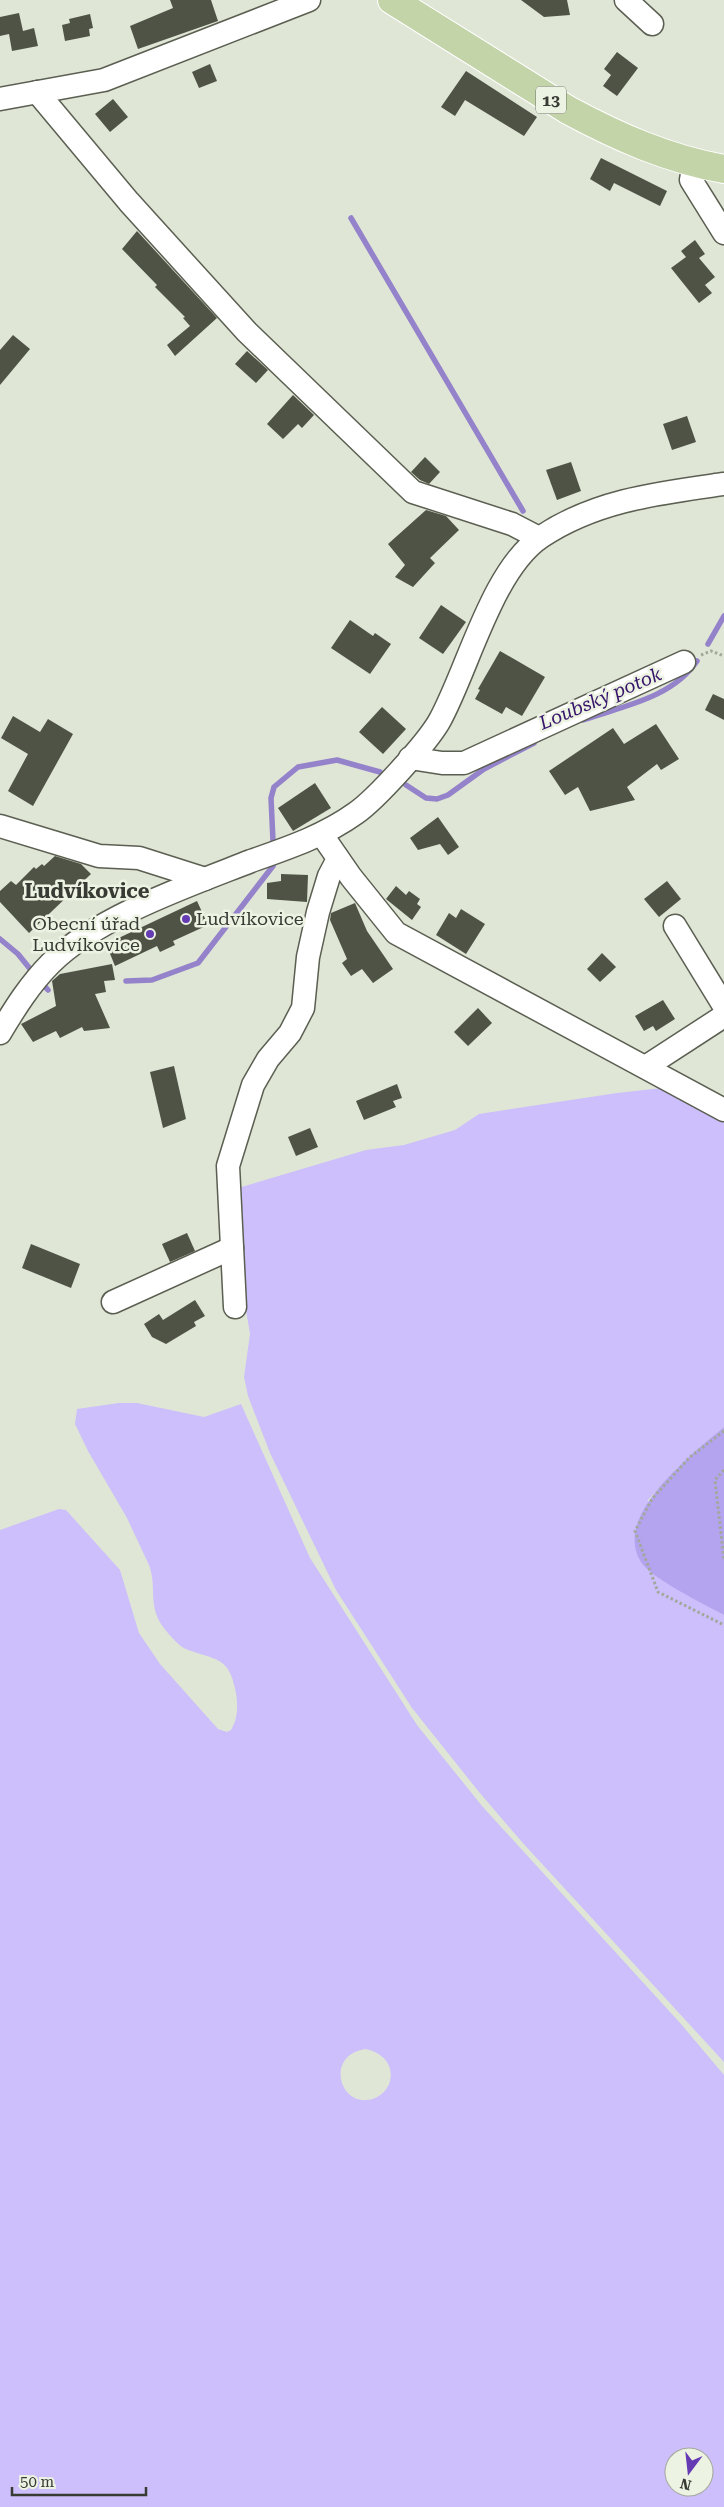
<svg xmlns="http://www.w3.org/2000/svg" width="724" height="2507" font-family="'Roboto Serif',serif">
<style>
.green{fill:#ccbffb;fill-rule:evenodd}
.forest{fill:#b4a3ee}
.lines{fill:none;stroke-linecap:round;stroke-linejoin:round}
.stream{stroke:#9482ca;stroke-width:5.5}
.building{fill:#4e5346}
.minor-casing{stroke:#5a5f51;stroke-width:25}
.major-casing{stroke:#fff;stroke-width:30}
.path{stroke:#a2a89b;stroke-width:3;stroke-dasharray:2.5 2.5;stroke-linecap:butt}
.minor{stroke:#fff;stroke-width:22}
.major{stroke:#c4d4a9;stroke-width:28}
.poi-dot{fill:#653bb3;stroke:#edf3e3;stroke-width:2}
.labels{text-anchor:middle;stroke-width:5;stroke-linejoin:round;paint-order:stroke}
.shield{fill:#edf3e3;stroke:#6e7268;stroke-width:1}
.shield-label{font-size:16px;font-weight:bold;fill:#383b34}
.poi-label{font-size:18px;fill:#383b34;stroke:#edf3e3;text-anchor:start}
.water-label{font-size:19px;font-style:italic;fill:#36146a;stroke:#edf3e3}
.quarter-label{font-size:20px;font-weight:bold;fill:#383b34;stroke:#edf3e3}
</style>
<rect width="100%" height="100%" fill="#dfe6d6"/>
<g class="green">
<path d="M 662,1088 L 724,1123 L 724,1427 L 676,1469 L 648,1500 L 654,1574 L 724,1615 L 724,2062 L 521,1841 L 479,1792 L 412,1708 L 336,1590 L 270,1453 L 248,1396 L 244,1377 L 250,1334 L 244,1298 L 238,1188 L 366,1150 L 404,1145 L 455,1130 L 479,1114 L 617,1093 Z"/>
<path d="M 119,1403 L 137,1403 L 204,1417 L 241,1404 L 310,1558 L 417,1725 L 482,1806 L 681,2024 L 724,2075 L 724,2507 L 0,2507 L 0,1530 L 59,1509 L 66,1510 L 120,1570 L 139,1633 L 160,1664 L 218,1729 L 227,1732 L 231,1730 C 238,1718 238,1706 236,1693 C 229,1655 216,1661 186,1649 C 178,1646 166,1631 161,1624 C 148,1602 157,1586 149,1565 L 127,1518 L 88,1451 L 75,1424 L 77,1409 ZM 365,2049 C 381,2052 394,2063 390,2081 C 388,2089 382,2095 375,2098 C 341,2112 323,2056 365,2049 ZM 674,2457 L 704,2457 L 704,2487 L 674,2487 Z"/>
</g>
<path class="forest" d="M 724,1427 L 724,1615 C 704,1604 652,1579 641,1562 C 611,1515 694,1453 724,1427 Z"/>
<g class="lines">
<g class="stream">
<path d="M 351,218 L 523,511"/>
<path d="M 708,644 L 724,616"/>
<path d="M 583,720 C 623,706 672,698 697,661"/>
<path d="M 406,785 L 426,798 L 437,799 L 448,795 L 484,769 L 534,743"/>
<path d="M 273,841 L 271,798 L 274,787 L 298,767 L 337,760 L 380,772"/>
<path d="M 0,939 L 18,954 L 35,975"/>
<path d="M 126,981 L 152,980 L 198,963 L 273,866"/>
<path d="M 41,982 L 48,990"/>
</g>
</g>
<g class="building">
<path d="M 170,0 L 211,0 L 218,21 L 138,49 L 130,26 L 173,8 Z"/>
<path d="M 521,0 L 567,0 L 570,15 L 544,17 Z"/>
<path d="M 19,13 L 23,31 L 34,28 L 38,46 L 12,51 L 9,34 L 0,36 L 0,17 Z"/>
<path d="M 90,14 L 93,28 L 89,29 L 90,36 L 65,41 L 62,25 L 70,23 L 69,19 Z"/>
<path d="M 617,52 L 638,68 L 617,96 L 603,86 L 611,75 L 604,69 Z"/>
<path d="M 210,64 L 217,81 L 199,88 L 192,72 Z"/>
<path d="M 466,71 L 537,117 L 524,136 L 465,100 L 455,116 L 441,107 Z"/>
<path d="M 113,99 L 128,117 L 110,132 L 95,114 Z"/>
<path d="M 601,158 L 667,191 L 660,206 L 614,183 L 610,191 L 590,179 Z"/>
<path d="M 137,231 L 217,318 L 175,356 L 167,345 L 190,326 L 183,318 L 185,317 L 155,287 L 157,285 L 122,249 Z"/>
<path d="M 695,240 L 705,254 L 699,258 L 715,277 L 705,285 L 712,293 L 699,303 L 671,268 L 686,257 L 681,251 Z"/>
<path d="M 13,335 L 30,349 L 0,385 L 0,350 Z"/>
<path d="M 247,351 L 268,370 L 256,383 L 235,364 Z"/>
<path d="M 293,395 L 314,415 L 302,428 L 298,424 L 283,439 L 267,424 Z"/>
<path d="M 687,416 L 696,442 L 672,450 L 663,424 Z"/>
<path d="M 425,457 L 440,472 L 429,484 L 420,480 L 411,472 Z"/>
<path d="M 571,462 L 581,491 L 557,500 L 546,470 Z"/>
<path d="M 426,510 L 446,516 L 459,530 L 430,558 L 435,563 L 413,587 L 395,577 L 405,565 L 388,544 Z"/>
<path d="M 441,605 L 466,622 L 443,654 L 419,638 Z"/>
<path d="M 350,620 L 373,636 L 375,633 L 391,644 L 370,674 L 331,648 Z"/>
<path d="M 500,651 L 545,677 L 522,716 L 506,707 L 502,714 L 475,699 L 480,690 L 478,689 Z"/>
<path d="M 713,694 L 724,699 L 724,720 L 705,710 Z"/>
<path d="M 382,707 L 406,729 L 383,754 L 359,732 Z"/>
<path d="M 13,716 L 40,732 L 48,719 L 73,734 L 33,806 L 8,791 L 28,754 L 1,738 Z"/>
<path d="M 656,724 L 679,759 L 661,770 L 657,764 L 627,787 L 635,800 L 590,811 L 578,787 L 565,795 L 549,771 L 613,728 L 624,744 Z"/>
<path d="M 315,783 L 331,808 L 293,831 L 278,808 Z"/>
<path d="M 438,817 L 459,847 L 448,855 L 440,844 L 418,850 L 410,838 Z"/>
<path d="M 55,856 L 81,864 L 91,874 L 29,933 L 0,902 L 0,891 L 11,881 L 16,885 L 34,867 L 36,869 L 42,864 L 44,866 Z"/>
<path d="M 281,874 L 308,875 L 307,902 L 267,899 L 267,883 L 281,881 Z"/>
<path d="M 667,881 L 681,899 L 659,917 L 644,899 Z"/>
<path d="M 396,886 L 406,895 L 409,891 L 420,899 L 417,904 L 421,907 L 412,920 L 386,899 Z"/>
<path d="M 197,901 L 208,925 L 173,941 L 175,945 L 160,952 L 157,946 L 115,966 L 106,944 Z"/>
<path d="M 355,903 L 367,931 L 393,969 L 373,983 L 362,969 L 351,976 L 342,963 L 347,959 L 330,920 L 331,913 Z"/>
<path d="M 461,909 L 485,924 L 466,954 L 436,935 L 449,913 L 456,918 Z"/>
<path d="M 602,953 L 616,967 L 600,982 L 587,969 Z"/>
<path d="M 112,964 L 115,980 L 104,981 L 106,992 L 95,994 L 110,1028 L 84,1031 L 82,1027 L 60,1038 L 56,1031 L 33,1042 L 21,1024 L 56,1006 L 52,981 L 60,974 Z"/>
<path d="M 663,1000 L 675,1019 L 656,1031 L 653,1026 L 644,1031 L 635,1016 Z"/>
<path d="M 478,1008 L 492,1023 L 468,1046 L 454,1032 Z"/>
<path d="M 174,1066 L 186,1119 L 163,1128 L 150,1072 Z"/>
<path d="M 397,1084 L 402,1098 L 393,1101 L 396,1107 L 364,1120 L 356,1101 Z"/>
<path d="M 310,1128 L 318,1147 L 296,1156 L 288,1137 Z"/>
<path d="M 187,1233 L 195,1251 L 170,1262 L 162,1244 Z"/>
<path d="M 31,1244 L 80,1264 L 71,1288 L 22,1268 Z"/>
<path d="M 195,1300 L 205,1316 L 194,1322 L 196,1326 L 166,1344 L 152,1337 L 144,1324 L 159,1314 L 163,1320 Z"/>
</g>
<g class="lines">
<defs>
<g id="minor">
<path d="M 626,0 L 652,24"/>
<path d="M 37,92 L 129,202 L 247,332 L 413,492 L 512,524 L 539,538"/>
<path d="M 0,99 L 104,80 L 309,0"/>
<path d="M 694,163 L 691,180 L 724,233"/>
<path d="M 410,758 L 442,763 L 464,763 L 684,662"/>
<path d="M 0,826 L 99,856 L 139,858 L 205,879"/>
<path d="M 322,835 L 351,877 L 396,933 L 724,1110"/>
<path d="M 675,926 L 724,1006"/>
<path d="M 0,1033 C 15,1008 30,984 51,963 C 97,917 190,885 251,861 C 288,848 324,836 356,813 C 376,799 428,742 440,720 C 468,669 492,570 541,537 C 596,500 660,493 724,484"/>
<path d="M 647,1066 L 724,1016"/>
<path d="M 113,1302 L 232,1248"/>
<path d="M 235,1307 L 228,1166 L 253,1085 L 268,1059 L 290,1033 L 303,1008 L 308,957 L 318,912 L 329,876 L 338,859"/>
</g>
<path id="major" d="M 392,0 L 568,110 C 618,137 668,159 724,169"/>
</defs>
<use href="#minor" class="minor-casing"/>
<use href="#major" class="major-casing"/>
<g class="path">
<path d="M 701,655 L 711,651 L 724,656"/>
<path d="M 724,1431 L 690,1457 L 652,1499 L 635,1531 L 658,1592 L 724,1625"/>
<path d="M 724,1470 L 715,1480 L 724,1560"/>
</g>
<use href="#minor" class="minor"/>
<use href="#major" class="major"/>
</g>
<g class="poi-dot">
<circle cx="186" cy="919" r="5"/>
<circle cx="150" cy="934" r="5"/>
</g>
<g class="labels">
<rect class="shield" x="536" y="86.5" width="30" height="27" rx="4"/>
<g class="shield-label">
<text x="551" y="106">13</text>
</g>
<g class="poi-label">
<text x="196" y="925">Ludvíkovice</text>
<text x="140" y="930" text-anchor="end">Obecní úřad<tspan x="140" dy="21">Ludvíkovice</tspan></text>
</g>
<g class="water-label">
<text transform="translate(600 698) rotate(-23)" y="7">Loubský potok</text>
</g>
<g class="quarter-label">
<text x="87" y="898">Ludvíkovice</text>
</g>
</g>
<g transform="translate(689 2472) rotate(195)"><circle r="24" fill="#edf3e3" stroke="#a5a99d"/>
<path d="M0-4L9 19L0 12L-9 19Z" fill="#653bb3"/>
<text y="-8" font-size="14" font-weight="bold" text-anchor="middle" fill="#383b34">N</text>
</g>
<path d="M12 2487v8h134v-8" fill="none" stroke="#383b34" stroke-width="2.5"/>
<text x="20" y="2487" font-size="15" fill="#383b34" stroke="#edf3e3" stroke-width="4" paint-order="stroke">50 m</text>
</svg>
